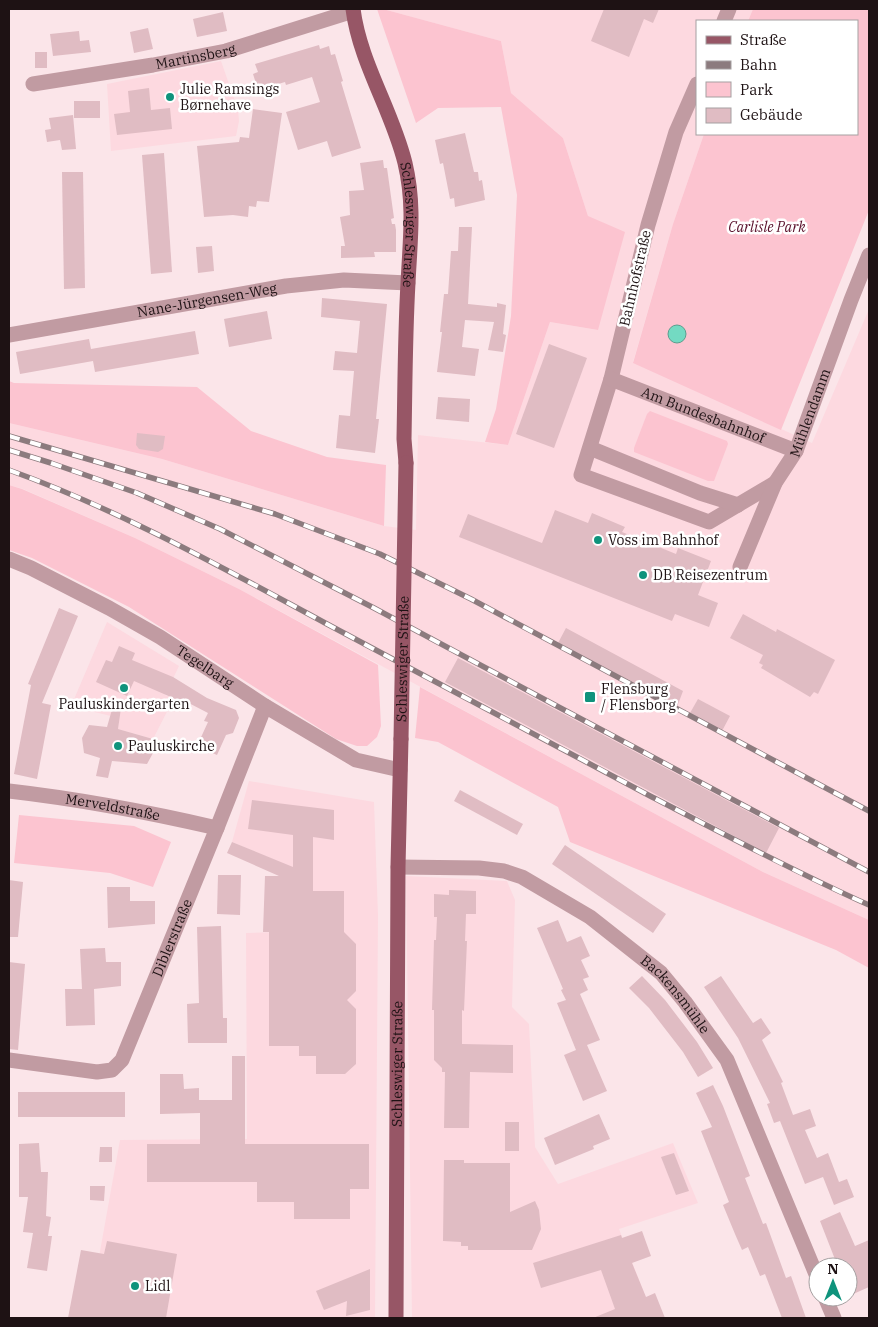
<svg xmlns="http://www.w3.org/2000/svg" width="878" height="1327" font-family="'IBM Plex Serif',serif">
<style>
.built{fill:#fdd9e0}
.green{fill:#fcc4d0}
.water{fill:#73dac2;stroke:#5a9e8e}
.building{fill:#e0bcc3}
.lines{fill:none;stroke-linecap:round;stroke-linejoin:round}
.minor{stroke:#c19ba2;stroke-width:15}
.major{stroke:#975666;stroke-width:15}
.rail-casing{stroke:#8c7b7e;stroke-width:5.5}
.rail{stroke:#fff;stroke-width:4;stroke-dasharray:11;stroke-linecap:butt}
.major-bridge{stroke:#975666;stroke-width:15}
.poi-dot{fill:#0f937c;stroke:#fff;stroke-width:2}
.labels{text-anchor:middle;stroke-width:5;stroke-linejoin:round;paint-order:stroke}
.street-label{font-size:14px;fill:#1e1214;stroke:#fff}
.poi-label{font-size:14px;fill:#1e1214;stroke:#fff;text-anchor:start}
.park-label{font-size:14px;font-style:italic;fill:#580e29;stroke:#fff}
</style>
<rect width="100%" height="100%" fill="#fbe5e9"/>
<g class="built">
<path d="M 383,9 L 753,9 L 748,21 L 697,21 L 697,134 L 704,134 L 673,224 L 633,362 L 812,443 L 869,309 L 869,920 L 763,872 L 239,589 L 135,538 L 23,489 L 9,485 L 9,423 L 162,459 L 384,526 L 416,530 L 418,435 L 508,445 L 550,322 L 598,330 L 588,216 L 563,138 L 511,93 L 501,41 Z"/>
<path d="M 221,61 L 238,110 L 239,121 L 236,136 L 111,151 L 107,84 Z"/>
<path d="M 107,622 L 179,666 L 165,695 L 174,698 L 153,739 L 118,729 L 119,718 L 74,707 L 72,704 Z"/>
<path d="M 249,781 L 374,802 L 378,916 L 375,1318 L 88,1318 L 120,1140 L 247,1139 L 246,933 L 275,932 L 279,862 L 232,842 Z"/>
<path d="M 406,876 L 507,881 L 515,900 L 512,1007 L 529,1024 L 535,1147 L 558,1184 L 673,1143 L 698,1203 L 619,1229 L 654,1318 L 412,1318 Z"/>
</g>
<g class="green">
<path d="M 377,9 L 383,9 L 501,41 L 511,93 L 563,138 L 588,216 L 625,232 L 598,330 L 550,322 L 508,445 L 485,442 L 496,409 L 511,316 L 517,195 L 501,107 L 438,108 L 416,123 Z"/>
<path d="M 753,9 L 869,9 L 869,210 L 781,430 L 633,363 L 673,224 L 704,134 L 857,134 L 857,21 L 748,21 Z"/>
<path d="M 9,381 L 14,383 L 197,387 L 251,431 L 327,457 L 386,465 L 384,526 L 162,459 L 9,423 Z"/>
<path d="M 650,411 L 727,441 L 728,444 L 714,481 L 708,481 L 634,452 L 634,448 L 647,414 Z"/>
<path d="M 9,485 L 22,489 L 135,538 L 239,589 L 378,665 L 381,726 L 377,737 L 367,746 L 357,746 L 336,739 L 129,607 L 32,558 L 9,550 Z"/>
<path d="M 420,687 L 763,872 L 869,920 L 869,968 L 836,950 L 570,842 L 558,807 L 438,742 L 415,738 Z"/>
<path d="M 19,815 L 134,826 L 171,842 L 153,887 L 110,873 L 14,863 Z"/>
</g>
<circle class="water" cx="677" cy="334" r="9"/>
<g class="building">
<path d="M 604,9 L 659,9 L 653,23 L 644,19 L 629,57 L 591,41 Z"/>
<path d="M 223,12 L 227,31 L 197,37 L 193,19 Z"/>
<path d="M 148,28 L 153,49 L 134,53 L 130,32 Z"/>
<path d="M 79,31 L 80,41 L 89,40 L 91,52 L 53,56 L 50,34 Z"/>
<path d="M 319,45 L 320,49 L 329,46 L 331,55 L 335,54 L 343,81 L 341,82 L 361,148 L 332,157 L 327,141 L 298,150 L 286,112 L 320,102 L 312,77 L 286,85 L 285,82 L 258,90 L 253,74 L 258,72 L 255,64 Z"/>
<rect x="35" y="52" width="12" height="16"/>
<path d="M 149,88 L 151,110 L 170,108 L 172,129 L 117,135 L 114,114 L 130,112 L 128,91 Z"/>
<rect x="74" y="101" width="26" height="17"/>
<path d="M 253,109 L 282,113 L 269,202 L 257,201 L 256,207 L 249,206 L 248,217 L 233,215 L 204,217 L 197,146 L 239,142 L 240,137 L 249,138 Z"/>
<path d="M 73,115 L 76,149 L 62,150 L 60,140 L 47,142 L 45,130 L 51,129 L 49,118 Z"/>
<path d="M 465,133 L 474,172 L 478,172 L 479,181 L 482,180 L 485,200 L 455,207 L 454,198 L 450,199 L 443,163 L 440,164 L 435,140 Z"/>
<path d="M 164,153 L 172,272 L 151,274 L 142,155 Z"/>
<path d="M 383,160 L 384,168 L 387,168 L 394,218 L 391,219 L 392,224 L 395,224 L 396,230 L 396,252 L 374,252 L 375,257 L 341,258 L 341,246 L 345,246 L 340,217 L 350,215 L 349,191 L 364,190 L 360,163 Z"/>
<path d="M 62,172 L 83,172 L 85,288 L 64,289 Z"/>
<path d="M 459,227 L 472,227 L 468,304 L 497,307 L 497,303 L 506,305 L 503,334 L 506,335 L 503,352 L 488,350 L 494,322 L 465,320 L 462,347 L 479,349 L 475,376 L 437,372 L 442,332 L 440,332 L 444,294 L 448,294 L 451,251 L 458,251 Z"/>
<path d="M 212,246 L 214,271 L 198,273 L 196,247 Z"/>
<path d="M 322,298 L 387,304 L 376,419 L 379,419 L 375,453 L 336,448 L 339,415 L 350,416 L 354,371 L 333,370 L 335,351 L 357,353 L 360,321 L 321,317 Z"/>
<path d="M 267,311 L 272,339 L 229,347 L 224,319 Z"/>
<path d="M 195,331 L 199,354 L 95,372 L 93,361 L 20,374 L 16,352 L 89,339 L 91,349 Z"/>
<path d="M 549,344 L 587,358 L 554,448 L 516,434 Z"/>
<path d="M 438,397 L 470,399 L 469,422 L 436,419 Z"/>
<path d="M 137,433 L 165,436 L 163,449 L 158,452 L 139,449 L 136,445 Z"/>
<path d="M 555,510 L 588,523 L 592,513 L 625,527 L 622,532 L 676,554 L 678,548 L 711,561 L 698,595 L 718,603 L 709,627 L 675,614 L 672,621 L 459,537 L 468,514 L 542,543 Z"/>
<path d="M 59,608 L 78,616 L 42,703 L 51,705 L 37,779 L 14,774 L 31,685 L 28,684 Z"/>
<path d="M 743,614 L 776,632 L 777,629 L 835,660 L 818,694 L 814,692 L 810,697 L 761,668 L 763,665 L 759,663 L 763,655 L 730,638 Z"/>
<path d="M 566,628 L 683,691 L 677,707 L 558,643 Z"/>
<path d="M 119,646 L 135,653 L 132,660 L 173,677 L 207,698 L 236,710 L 239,718 L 233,733 L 226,735 L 217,755 L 197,746 L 208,722 L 204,721 L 208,713 L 181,699 L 180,701 L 134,681 L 127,696 L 96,682 L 106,660 L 112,662 Z"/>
<path d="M 458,658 L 779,828 L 766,853 L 445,682 Z"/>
<path d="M 115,699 L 122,701 L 118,729 L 153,739 L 153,753 L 147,764 L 112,761 L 108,778 L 96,776 L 100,758 L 84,753 L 82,738 L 89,725 L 107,727 Z"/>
<path d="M 698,699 L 730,716 L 722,731 L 690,713 Z"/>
<path d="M 460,790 L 523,824 L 517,835 L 454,801 Z"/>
<path d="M 252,800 L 334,810 L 334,840 L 313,837 L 313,891 L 344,891 L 344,932 L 356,944 L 356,991 L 347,1000 L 356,1009 L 356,1064 L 345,1074 L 316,1074 L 316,1056 L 299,1056 L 299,1046 L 269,1046 L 269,932 L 263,932 L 265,876 L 279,876 L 227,853 L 232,842 L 293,867 L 293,835 L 248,829 Z"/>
<path d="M 565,845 L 666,914 L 653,933 L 552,864 Z"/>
<path d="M 218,875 L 241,875 L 240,915 L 217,914 Z"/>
<path d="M 9,880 L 23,882 L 18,937 L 9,937 Z"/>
<path d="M 107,887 L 130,887 L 130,901 L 155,901 L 155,924 L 108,928 Z"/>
<path d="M 449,890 L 476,891 L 476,914 L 466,914 L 465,941 L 467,941 L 464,1011 L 462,1010 L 462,1044 L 513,1045 L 513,1073 L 470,1072 L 469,1128 L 444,1128 L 445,1072 L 442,1072 L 442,1068 L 434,1060 L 434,1010 L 432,1010 L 434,940 L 436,940 L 437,917 L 434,917 L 434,894 L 449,895 Z"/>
<path d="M 558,920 L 567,942 L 581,936 L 590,956 L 581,960 L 589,977 L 583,979 L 588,990 L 580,994 L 600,1040 L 587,1045 L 607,1091 L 583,1101 L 564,1055 L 576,1050 L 557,1003 L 566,1000 L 561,990 L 563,989 L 537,928 Z"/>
<path d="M 221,926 L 223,1018 L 227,1018 L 227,1043 L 188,1043 L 187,1004 L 199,1003 L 197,927 Z"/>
<path d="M 105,948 L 106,962 L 121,962 L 121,986 L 94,989 L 95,1025 L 66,1026 L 65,989 L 82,989 L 80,949 Z"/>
<path d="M 9,962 L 25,964 L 18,1050 L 9,1049 Z"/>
<path d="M 642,976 L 665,1000 L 697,1042 L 713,1068 L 698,1077 L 683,1052 L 649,1008 L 629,988 Z"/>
<path d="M 721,976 L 753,1023 L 761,1018 L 771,1033 L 762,1040 L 783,1082 L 781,1083 L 793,1115 L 810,1109 L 816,1126 L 805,1130 L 817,1158 L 828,1153 L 839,1182 L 847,1179 L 854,1197 L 834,1205 L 823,1177 L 805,1184 L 780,1121 L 774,1123 L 767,1104 L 770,1103 L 738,1038 L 704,987 Z"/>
<path d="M 232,1056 L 245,1056 L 245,1144 L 369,1144 L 369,1189 L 350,1189 L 350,1219 L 294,1219 L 294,1202 L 257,1202 L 257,1182 L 147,1182 L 147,1144 L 200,1144 L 200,1113 L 160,1114 L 160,1074 L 183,1074 L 184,1089 L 199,1088 L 199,1100 L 232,1100 Z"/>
<path d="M 713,1085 L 723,1106 L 750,1176 L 745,1178 L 763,1224 L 766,1223 L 786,1278 L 791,1276 L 806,1318 L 782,1318 L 765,1274 L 760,1276 L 748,1247 L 742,1250 L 735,1234 L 723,1205 L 729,1202 L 701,1131 L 712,1127 L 696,1093 Z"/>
<rect x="18" y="1092" width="107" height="25"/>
<path d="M 599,1114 L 610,1139 L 593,1146 L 594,1149 L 555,1165 L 544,1138 Z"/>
<rect x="505" y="1122" width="14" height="29"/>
<path d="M 39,1143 L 41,1172 L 48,1172 L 46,1216 L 51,1217 L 48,1236 L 52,1236 L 47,1271 L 27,1268 L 33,1233 L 23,1232 L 28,1197 L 19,1197 L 19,1144 Z"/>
<path d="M 100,1147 L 112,1147 L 112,1162 L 99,1162 Z"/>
<path d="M 674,1153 L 689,1191 L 676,1195 L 661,1157 Z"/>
<path d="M 444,1160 L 464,1160 L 464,1163 L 510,1163 L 510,1212 L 535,1201 L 539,1210 L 541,1229 L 532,1250 L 468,1250 L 468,1246 L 461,1246 L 461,1242 L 443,1241 Z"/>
<path d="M 90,1186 L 105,1186 L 104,1201 L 90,1200 Z"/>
<path d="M 840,1212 L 855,1246 L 869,1240 L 869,1287 L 851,1295 L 848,1288 L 848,1267 L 838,1267 L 820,1221 Z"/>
<path d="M 642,1231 L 651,1256 L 632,1263 L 646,1297 L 655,1293 L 665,1318 L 593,1318 L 615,1309 L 601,1270 L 541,1288 L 533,1263 L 621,1235 L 622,1238 Z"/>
<path d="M 107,1241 L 177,1254 L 166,1318 L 68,1318 L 81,1250 L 104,1254 Z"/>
<path d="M 370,1269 L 370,1310 L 346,1316 L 347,1301 L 324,1310 L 316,1291 Z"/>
</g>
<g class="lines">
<g class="minor">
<path d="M 724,21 L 729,9"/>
<path id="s1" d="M 33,84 L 153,65 L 226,51 L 353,11"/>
<path d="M 697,84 L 676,132 L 648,225 L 611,379 L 581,475 L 709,522 L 775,483"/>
<path id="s2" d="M 9,335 L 286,286 L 344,280 L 408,283"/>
<path id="s3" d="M 611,379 L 796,451"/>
<path d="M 590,448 L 700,493 L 738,505"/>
<path id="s4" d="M 9,559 L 31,568 L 109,608 L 160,637 L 265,706 L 356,760 L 400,770"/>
<path id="s5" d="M 740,567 L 775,483 L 796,451 L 851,300 L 869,255"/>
<path id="s6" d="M 9,791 C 79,799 148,812 217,828"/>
<path id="s7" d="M 398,867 L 479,868 L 504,871 L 522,877 L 590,917 L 661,973 L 685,1002 L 727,1060 L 818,1279"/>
<path id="s8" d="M 9,1060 L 97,1072 L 112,1070 L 122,1060 L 217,828 L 265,706"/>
<path d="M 825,1297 L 834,1318"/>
</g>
<g class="major">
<path id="s9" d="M 353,9 C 360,63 392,110 405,163 C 415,205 410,241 408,283 C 405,335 405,387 404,439 L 406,463"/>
<path id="s10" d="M 396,1318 L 398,867 L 401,739"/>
</g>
<defs>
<g id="rail">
<path d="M 9,436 L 275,514 L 380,554 L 471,599 L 869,811"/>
<path d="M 9,450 L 51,463 L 137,493 L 220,529 L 374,608 L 553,704 L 869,872"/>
<path d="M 9,470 C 120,510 223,568 327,624 C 435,682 544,739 652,797 C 724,834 795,872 869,905"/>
</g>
</defs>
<use href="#rail" class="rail-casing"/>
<use href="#rail" class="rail"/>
<path class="major-bridge" id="s11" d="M 401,739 L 406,463"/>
</g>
<g class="poi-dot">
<circle cx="170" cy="97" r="5"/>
<circle cx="598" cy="540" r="5"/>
<circle cx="643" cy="575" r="5"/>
<circle cx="124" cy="688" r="5"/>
<rect x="584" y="691" width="12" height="12" rx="2.5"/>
<circle cx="118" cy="746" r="5"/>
<circle cx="135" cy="1286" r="5"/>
</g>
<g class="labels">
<g class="street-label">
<text dy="5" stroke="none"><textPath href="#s1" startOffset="165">Martinsberg</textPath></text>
<text dy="5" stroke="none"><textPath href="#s9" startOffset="225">Schleswiger Straße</textPath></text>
<text transform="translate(635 278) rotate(-77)" y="5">Bahnhofstraße</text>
<text dy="5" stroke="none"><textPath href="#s2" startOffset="201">Nane-Jürgensen-Weg</textPath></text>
<text dy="5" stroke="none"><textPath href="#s5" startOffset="170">Mühlendamm</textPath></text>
<text dy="5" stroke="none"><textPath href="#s3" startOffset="99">Am Bundesbahnhof</textPath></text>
<text dy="5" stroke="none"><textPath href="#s11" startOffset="80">Schleswiger Straße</textPath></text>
<text dy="5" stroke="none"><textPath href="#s4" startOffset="224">Tegelbarg</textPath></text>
<text dy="5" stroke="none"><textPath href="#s6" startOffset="105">Merveldstraße</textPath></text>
<text dy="5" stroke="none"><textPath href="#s8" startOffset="250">Diblerstraße</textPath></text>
<text dy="5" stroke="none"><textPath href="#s7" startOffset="320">Backensmühle</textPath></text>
<text dy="5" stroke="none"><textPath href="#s10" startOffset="254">Schleswiger Straße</textPath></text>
</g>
<g class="poi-label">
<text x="180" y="94">Julie Ramsings<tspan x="180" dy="16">Børnehave</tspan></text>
<text x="608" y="545">Voss im Bahnhof</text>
<text x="653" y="580">DB Reisezentrum</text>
<text x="601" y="694">Flensburg<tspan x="601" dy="16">/ Flensborg</tspan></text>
<text x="124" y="709" text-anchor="middle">Pauluskindergarten</text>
<text x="128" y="751">Pauluskirche</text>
<text x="145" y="1291">Lidl</text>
</g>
<g class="park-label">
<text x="767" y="232">Carlisle Park</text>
</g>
</g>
<rect width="878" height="1327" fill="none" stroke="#1e1214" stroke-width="20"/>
<rect x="696" y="20" width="162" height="115" fill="#ffffff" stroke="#a5a0a1"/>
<rect x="706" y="36" width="25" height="8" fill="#975666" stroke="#a5a0a1"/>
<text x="740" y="45" font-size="15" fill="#1e1214">Straße</text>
<rect x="706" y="61" width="25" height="8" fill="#8c7b7e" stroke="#a5a0a1"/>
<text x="740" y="70" font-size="15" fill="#1e1214">Bahn</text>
<rect x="706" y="82" width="25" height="15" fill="#fcc4d0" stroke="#a5a0a1"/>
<text x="740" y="95" font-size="15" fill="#1e1214">Park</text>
<rect x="706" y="108" width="25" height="15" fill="#e0bcc3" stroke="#a5a0a1"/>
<text x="740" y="120" font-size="15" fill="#1e1214">Gebäude</text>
<g transform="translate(833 1282)"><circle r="24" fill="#ffffff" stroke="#a5a0a1"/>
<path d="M0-4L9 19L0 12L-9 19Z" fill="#0f937c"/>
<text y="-8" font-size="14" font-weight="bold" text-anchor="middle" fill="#1e1214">N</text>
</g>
</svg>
